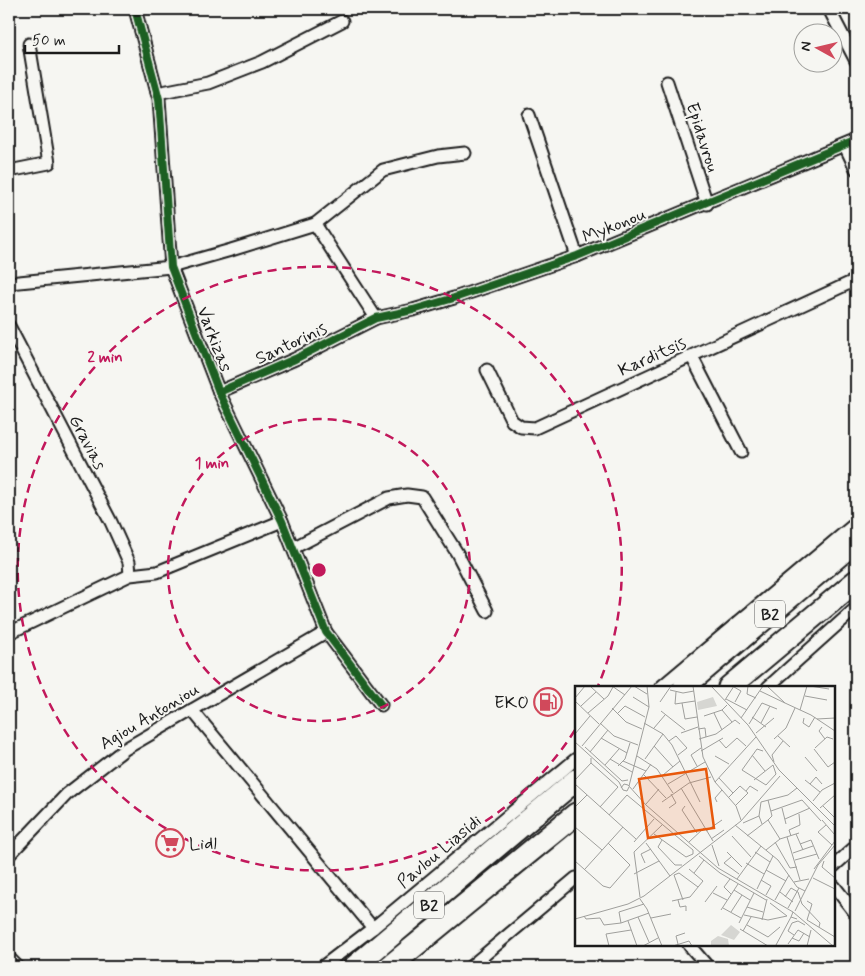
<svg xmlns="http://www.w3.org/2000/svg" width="865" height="976" font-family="Mynerve,sans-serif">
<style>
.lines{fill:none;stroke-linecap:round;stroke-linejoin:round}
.street-casing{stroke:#1c1c1c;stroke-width:15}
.highway-casing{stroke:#1c1c1c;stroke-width:25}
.street{stroke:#f6f6f2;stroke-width:11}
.highway{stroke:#f6f6f2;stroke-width:21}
.cycleway-casing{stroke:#f6f6f2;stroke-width:11}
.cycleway{stroke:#1b5e20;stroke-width:8}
.ring{fill:none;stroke:#c2185b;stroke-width:2.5;stroke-dasharray:9 6}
.labels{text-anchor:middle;stroke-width:4;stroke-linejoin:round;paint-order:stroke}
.shield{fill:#f6f6f2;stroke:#5d5d5c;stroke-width:1}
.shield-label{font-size:16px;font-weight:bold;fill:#1c1c1c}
.street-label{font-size:18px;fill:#1c1c1c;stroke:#f6f6f2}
.poi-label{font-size:18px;fill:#1c1c1c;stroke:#f6f6f2;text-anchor:end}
.inset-road{fill:none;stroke:#9f9f9c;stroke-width:1}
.view{fill:#e8590c;fill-opacity:0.15;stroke:#e8590c;stroke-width:2.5}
.inset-edge{fill:none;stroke:#1c1c1c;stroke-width:2.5}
.centre{fill:#c2185b;stroke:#f6f6f2;stroke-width:2.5}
.ring-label{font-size:15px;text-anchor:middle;font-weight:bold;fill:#c2185b;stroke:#f6f6f2;stroke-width:4;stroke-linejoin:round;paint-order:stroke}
</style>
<rect width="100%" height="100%" fill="#f6f6f2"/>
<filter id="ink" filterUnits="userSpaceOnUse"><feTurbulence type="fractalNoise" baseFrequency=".02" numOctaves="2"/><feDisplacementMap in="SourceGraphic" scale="10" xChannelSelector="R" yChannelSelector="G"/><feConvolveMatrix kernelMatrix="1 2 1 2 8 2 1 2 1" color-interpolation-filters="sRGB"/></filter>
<g filter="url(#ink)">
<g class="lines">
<defs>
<g id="street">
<path d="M 135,9 L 159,99 L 171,267 L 219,392 L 282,521 L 326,632 L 381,705"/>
<path d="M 829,9 L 856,61"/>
<path d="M 667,82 L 707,204"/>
<path d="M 157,93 L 208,83 L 262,62 L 342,21"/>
<path d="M 529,115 L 577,256"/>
<path d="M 845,146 L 856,169"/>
<path d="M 9,171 L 49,163 L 29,44"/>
<path d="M 315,224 L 376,318"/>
<path d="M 9,283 L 171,267 L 231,250 L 315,224 L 383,170 L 438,156 L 465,153"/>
<path d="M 9,326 L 111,522 L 129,562 L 130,575"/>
<path d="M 692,357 L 741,452"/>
<path d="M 487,370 L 512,421 L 521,427 L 535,428 L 856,280"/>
<path d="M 219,392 L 295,359 L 376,318 L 413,310 L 454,298 L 577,256 L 856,140"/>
<path d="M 293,548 L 389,498 L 407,495 L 422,497 L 457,553 L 487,611"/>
<path d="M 9,633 L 130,575 L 157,572 L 282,521"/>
<path d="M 661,687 L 856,523"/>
<path d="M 768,687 L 856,608"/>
<path d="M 192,710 L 373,928"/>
<path d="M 9,855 L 67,794 L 125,749 L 326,632"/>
<path d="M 834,866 L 856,846"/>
<path d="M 834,886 L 856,914"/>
<path d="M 689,945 L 708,967"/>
<path d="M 9,958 L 18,967"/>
<path d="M 322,967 L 373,928 L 576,759"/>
<path d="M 470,967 L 576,878"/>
</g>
<g id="highway">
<path d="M 684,687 L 856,541"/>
<path d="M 729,687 L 856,581"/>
<path d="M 354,967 L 576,780"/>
<path d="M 389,967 L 576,814"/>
</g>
</defs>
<use href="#street" class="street-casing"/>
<use href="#highway" class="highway-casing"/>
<use href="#street" class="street"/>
<use href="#highway" class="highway"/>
<defs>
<g id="cycleway">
<path d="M 135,9 L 159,99 L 171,267 L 219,392 L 282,521 L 326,632 L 381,705"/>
<path d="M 219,392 L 295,359 L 376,318 L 413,310 L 454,298 L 577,256 L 856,140"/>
</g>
</defs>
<use href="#cycleway" class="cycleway-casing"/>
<use href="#cycleway" class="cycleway"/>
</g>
</g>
<g class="ring">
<circle cx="319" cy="570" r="151"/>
<path d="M575 730A302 302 0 1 1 598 686"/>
</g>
<defs>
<symbol id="fuel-ring" viewBox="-11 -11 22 22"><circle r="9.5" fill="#f6f6f2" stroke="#d1495b" stroke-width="1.5"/><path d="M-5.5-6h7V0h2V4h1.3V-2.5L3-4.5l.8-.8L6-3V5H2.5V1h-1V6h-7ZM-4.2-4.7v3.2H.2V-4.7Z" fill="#d1495b"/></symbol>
<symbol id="supermarket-ring" viewBox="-11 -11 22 22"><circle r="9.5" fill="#f6f6f2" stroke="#d1495b" stroke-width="1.5"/><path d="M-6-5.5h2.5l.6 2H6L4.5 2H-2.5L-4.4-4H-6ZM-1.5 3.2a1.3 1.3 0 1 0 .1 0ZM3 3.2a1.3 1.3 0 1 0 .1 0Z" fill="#d1495b"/></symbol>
</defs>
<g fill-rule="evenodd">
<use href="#fuel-ring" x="532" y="686" width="32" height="32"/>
<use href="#supermarket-ring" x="154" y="827" width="32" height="32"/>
</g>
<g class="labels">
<g class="shield">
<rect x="755" y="600.5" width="30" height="27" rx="4"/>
<rect x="414" y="891.5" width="30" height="27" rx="4"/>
</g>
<g class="shield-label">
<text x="770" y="620">B2</text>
<text x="429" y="911">B2</text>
</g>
<g class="street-label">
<text transform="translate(703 137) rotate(72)" y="6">Epidavrou</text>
<text transform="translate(614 225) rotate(-22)" y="6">Mykonou</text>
<text transform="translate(215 339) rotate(69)" y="6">Varkizas</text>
<text transform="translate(291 343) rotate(-25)" y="6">Santorinis</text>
<text transform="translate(652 356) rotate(-24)" y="6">Karditsis</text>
<text transform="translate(88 442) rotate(62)" y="6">Gravias</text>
<text transform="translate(149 716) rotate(-31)" y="6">Agiou Antoniou</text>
<text transform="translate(439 851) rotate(-40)" y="6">Pavlou Liasidi</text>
</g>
<g class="poi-label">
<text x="529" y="708">EKO</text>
<text x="189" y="849" text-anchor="start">Lidl</text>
</g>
</g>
<g transform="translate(575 686)">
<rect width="260" height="260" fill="#f6f6f2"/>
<path d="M 138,11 L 142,20 L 123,24 L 122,16 ZM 156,239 L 165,246 L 159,254 L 146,249 ZM 143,250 L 153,253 L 154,260 L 136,260 L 136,255 Z" fill="#d6d6d2"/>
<path class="inset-road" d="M 15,0 L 29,13M 37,0 L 50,9M 59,0 L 72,8M 118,0 L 128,71 L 140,96 L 161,120 L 166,134M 136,0 L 173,39 L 204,84 L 260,140M 173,0 L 172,8 L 181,12M 192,0 L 210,17 L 236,29 L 260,45M 235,0 L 254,3M 159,1 L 166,5 L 160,16M 95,4 L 108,7 L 119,5M 185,5 L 210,17M 101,6 L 100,18 L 120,15M 230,10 L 252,14M 58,11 L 74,21M 0,12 L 10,0M 151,13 L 172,24M 150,14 L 159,0M 0,15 L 24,38M 85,16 L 96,0M 107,17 L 110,33 L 122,31M 6,20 L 21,6M 37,22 L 51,36 L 67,43M 147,24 L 157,36M 225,24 L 232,0M 86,25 L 110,44M 13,27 L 33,10 L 38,1M 43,27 L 50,20 L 70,31M 139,27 L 147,44M 129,30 L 147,24 L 152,19M 177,31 L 191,41M 166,32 L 188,0M 229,32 L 228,37 L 234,41 L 240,31M 242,33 L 260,32M 25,37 L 39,50 L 63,59M 69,37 L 88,48 L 97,59 L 125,116M 186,37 L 195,20M 174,38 L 187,17 L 202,23M 247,41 L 244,45 L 250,53M 79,42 L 90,29M 123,43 L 130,42 L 131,51M 106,47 L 123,41M 181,47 L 199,32M 0,48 L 15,30M 203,50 L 215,61M 26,52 L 52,67M 124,53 L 141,48 L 160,34 L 165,38M 199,53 L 211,42 L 220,22M 144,54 L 151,62 L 162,52 L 171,60M 94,55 L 101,50 L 112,62 L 103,69M 0,56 L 44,96 L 48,104 L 52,105 L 54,101M 7,60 L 57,0M 79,60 L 98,81M 10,61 L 47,95 L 53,94M 240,62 L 252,51 L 258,53M 239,63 L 253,81 L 260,76M 126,65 L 148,52M 188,65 L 182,63 L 167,84 L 191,99 L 201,88 L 198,79M 15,66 L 33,44M 177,69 L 190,85M 62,70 L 82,83 L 98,107M 140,70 L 154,78M 230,71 L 242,85M 16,72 L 16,77 L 43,101 L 25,121M 35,73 L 57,86M 70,73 L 88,48M 48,75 L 71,85M 199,76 L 197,69 L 208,55M 30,79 L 44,63M 43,80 L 50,73 L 55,57M 122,80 L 116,69 L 126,62M 69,89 L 91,112M 88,89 L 105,75M 144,92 L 158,107M 0,94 L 16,77M 179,94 L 198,79M 230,94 L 245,106M 140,96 L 181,51M 0,98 L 61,153M 93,98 L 130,76M 235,98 L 241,91 L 247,98M 54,100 L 74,21 L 72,0M 46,102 L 49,98 L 53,99 L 71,119 L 143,182 L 218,226M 106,102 L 138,155M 58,103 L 76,78M 171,105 L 175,100 L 183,105M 154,111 L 165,100 L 173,107 L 161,119M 238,115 L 247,104 L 260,97M 87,116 L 114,97 L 136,91M 142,116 L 140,112 L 147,104M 71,118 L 84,103M 110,120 L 107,124 L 122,147M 248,120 L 260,132M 0,121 L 12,109M 94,122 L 101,117 L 96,108M 207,122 L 211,138M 245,122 L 260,109M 196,125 L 227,114 L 246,135M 34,129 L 52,109 L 118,164 L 118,168 L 111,171 L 79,148M 210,133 L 235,122M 193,134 L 197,130 L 193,114M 247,134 L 260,149M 168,137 L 184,130M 187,138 L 184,130 L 186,116 L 213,109 L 222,102M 160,139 L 203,174 L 222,201 L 230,205M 251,139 L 243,146 L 257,159M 0,141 L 27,164M 131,145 L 147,134M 221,148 L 228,164M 157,150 L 176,171M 172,150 L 193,134 L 205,153M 216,150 L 214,144 L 225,139 L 224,128M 212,151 L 225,194M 136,153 L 149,144M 87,154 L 83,161 L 100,179 L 107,179M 59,156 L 79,133M 114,156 L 129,142M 200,156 L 215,182 L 222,181M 71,157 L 95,190M 225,158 L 236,154 L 244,173M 137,159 L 144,180M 191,164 L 205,153 L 224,147M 152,166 L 167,181M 180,166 L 195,176M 218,167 L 238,160M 124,170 L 145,187 L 191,214M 156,171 L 149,177 L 164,188M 220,174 L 242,168M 0,175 L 28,200 L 35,202 L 55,179 L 33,157M 249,175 L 247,181 L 260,192M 70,177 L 66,168 L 76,163M 171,177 L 189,188M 10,183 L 48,141M 239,183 L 260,155M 191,184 L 211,195M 119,187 L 129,174M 59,188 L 84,175M 238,192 L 260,203M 155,193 L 149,201 L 156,208M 162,193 L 186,160M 186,194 L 196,200 L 191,209M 219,196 L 234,193M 182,203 L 198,170M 159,204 L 175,214M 205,206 L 218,216M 223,206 L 227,218 L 245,237 L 244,241M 138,207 L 152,214M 65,211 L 59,166 L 87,139M 210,211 L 216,202 L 223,206M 65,213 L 72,223 L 87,260M 103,214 L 105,221 L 111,220 L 111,225M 108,214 L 99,189 L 104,187 L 123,201M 200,214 L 214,189M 97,215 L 115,211 L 128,195 L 114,183M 232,215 L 237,218 L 232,234 L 260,251M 130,216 L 142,200M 172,221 L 188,226M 148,222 L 166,232M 213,222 L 224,202M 146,224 L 163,198M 220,225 L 243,179 L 260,159M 156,226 L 167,209M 169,229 L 193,234 L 212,230 L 195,217M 9,230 L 11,233 L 25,232 L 29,239 L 46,237 L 74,227M 63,231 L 74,256M 76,232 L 96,228M 0,233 L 53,218 L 69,210 L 166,135 L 205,90M 222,233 L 216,231 L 218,226 L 258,260M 187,234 L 192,213M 53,235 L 62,260M 46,237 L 44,226 L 69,218M 164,237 L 179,207M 172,239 L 193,251 L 205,241M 165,243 L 193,260M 168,245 L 176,231M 219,249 L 213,245 L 217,237 L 223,235 L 230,239M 217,252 L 224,255 L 229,247M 103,258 L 101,250 L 110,247M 213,258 L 223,244 L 235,251M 201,259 L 216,231M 34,260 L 31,248 L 56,244M 68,260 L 83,252M 98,260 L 114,255 L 117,260M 232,260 L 236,244"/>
<path class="view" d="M 131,83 L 139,142 L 73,152 L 64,93 Z"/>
<rect width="260" height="260" class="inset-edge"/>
</g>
<circle cx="319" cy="570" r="8" class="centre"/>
<g class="ring-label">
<text x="105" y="362">2 min</text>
<text x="212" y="468">1 min</text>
</g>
<rect width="865" height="976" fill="none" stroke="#f6f6f2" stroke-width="30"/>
<rect x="15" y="15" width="835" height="946" fill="none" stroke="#1c1c1c" stroke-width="2" filter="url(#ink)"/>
<g transform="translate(818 48) rotate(278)"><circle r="24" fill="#f6f6f2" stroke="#9f9f9c"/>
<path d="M0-4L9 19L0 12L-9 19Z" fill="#d1495b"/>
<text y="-8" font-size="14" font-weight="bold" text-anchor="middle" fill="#1c1c1c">N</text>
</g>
<path d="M25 45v8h94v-8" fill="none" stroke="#1c1c1c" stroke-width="2.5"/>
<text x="32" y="45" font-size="15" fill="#1c1c1c" stroke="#f6f6f2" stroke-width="4" paint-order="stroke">50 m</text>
</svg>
